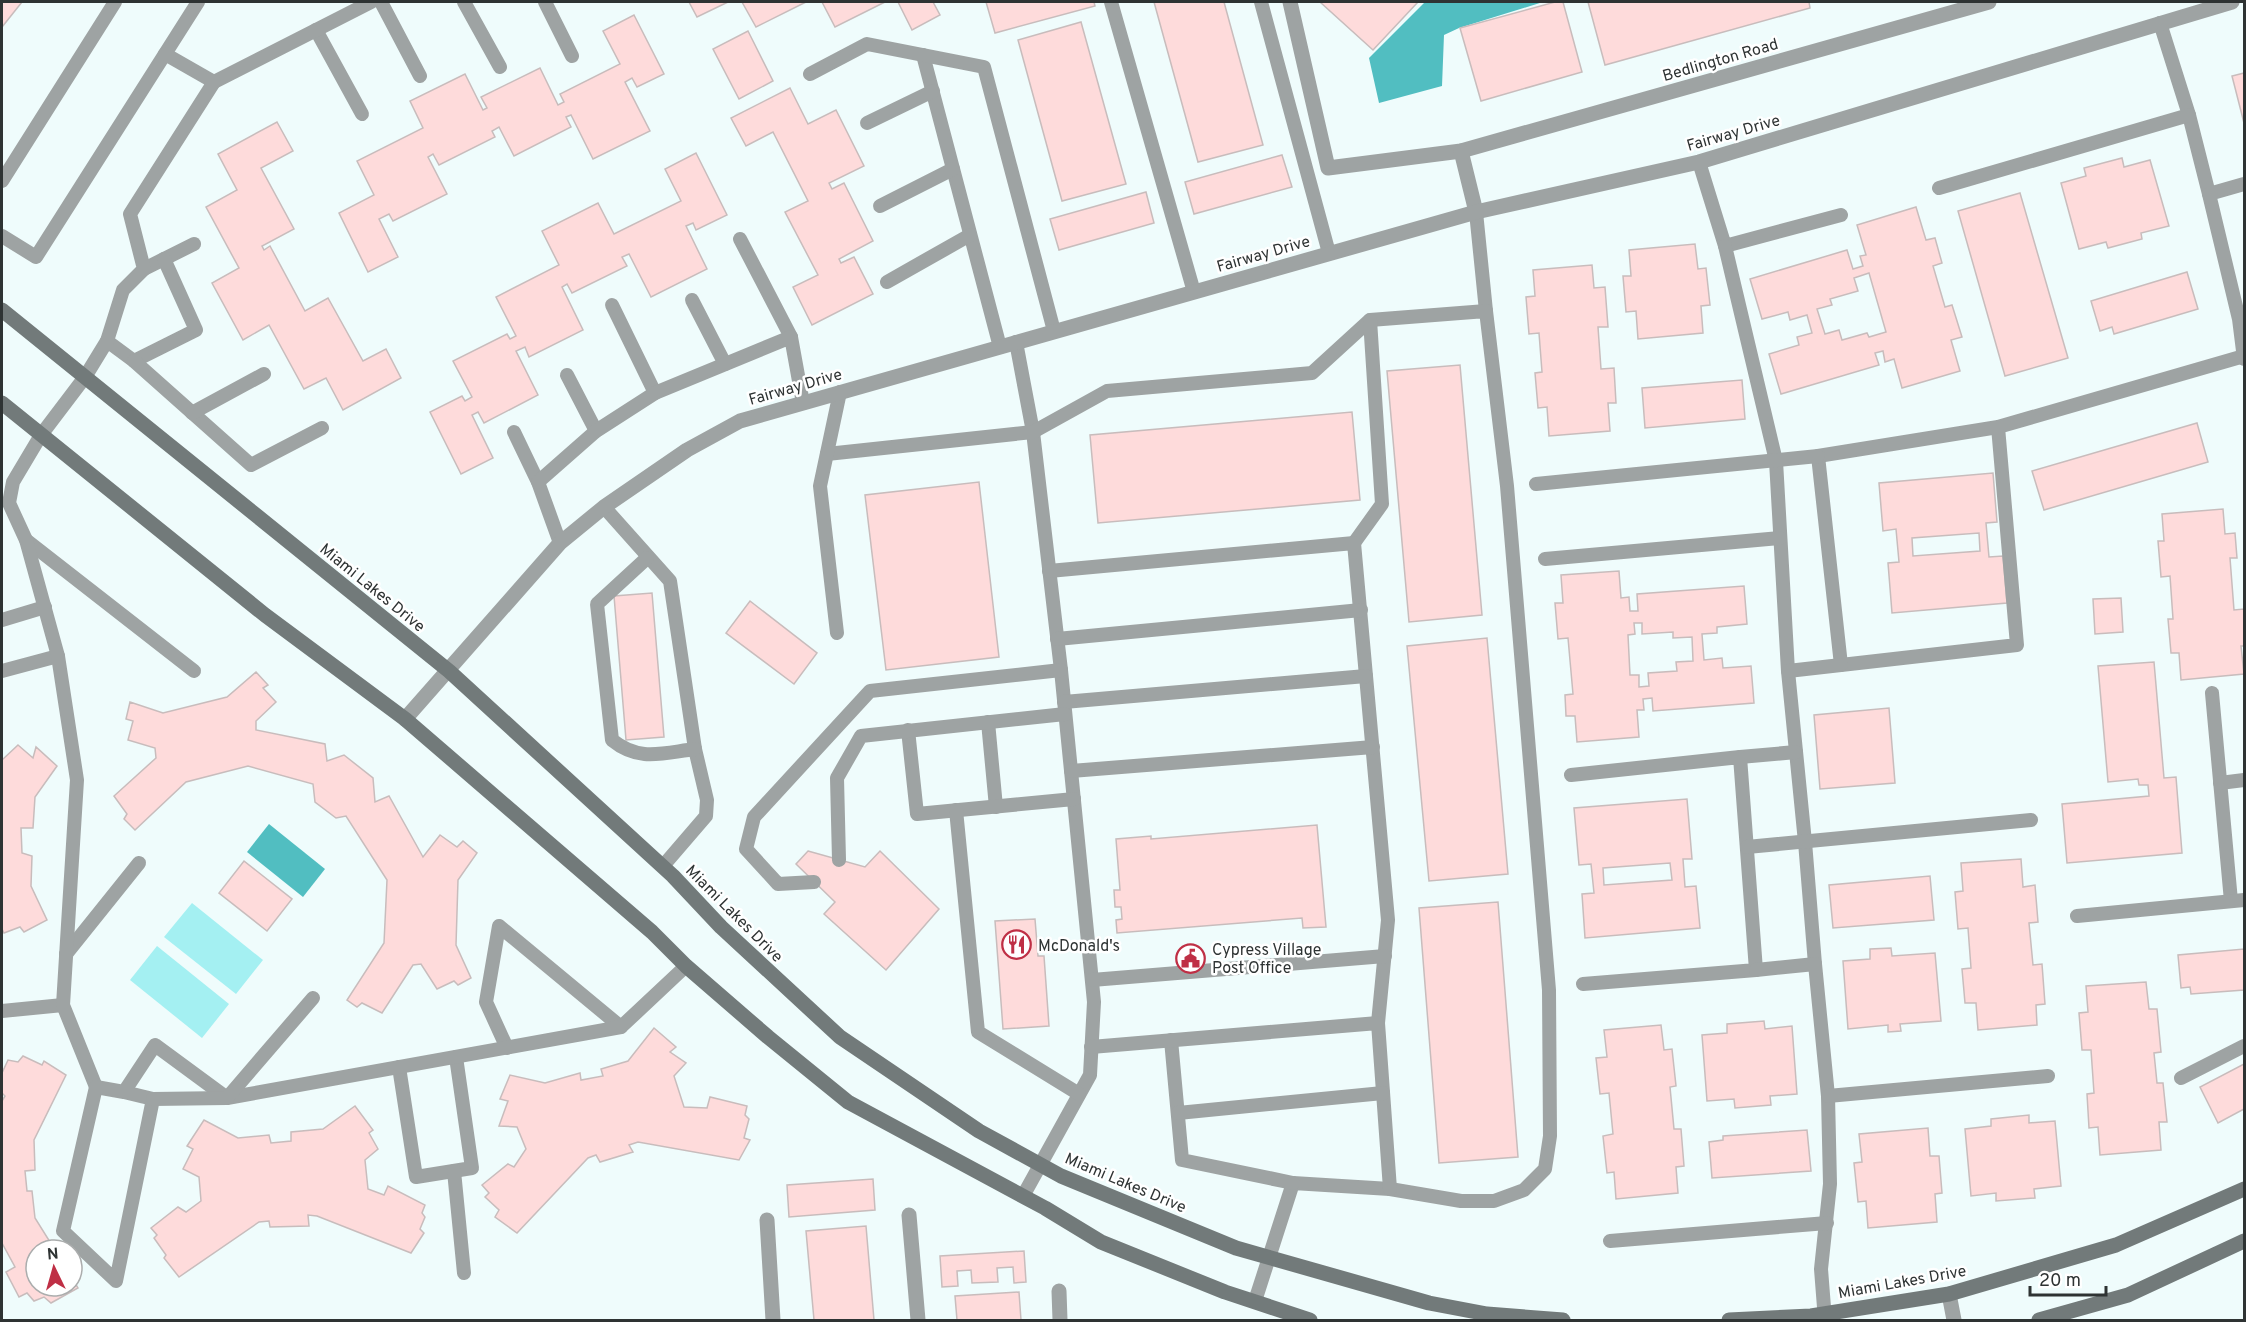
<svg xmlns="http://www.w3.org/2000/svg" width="2246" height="1322" font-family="Overpass,sans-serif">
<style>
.green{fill:#a4f0f2}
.water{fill:#51bec1}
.building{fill:#fedbdb;stroke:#c8bcbc;stroke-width:1.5;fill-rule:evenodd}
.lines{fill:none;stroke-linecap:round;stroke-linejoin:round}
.service{stroke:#9ea3a3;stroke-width:14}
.minor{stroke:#9ea3a3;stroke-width:15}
.tertiary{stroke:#9ea3a3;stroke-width:15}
.secondary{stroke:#727a7a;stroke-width:15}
.labels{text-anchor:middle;stroke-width:5;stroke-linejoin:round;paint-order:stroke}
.street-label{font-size:16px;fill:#2e3333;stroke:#fff}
.poi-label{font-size:16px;fill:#2e3333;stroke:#fff;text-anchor:start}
</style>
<rect width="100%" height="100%" fill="#effcfc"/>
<g class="green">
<path d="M 192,903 L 263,960 L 236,994 L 164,937 Z"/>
<path d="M 157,946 L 229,1004 L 202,1038 L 130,980 Z"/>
</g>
<g class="water">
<path d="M 1425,2 L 1543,2 L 1459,28 L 1444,35 L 1442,86 L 1379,103 L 1369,58 Z"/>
<path d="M 269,824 L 325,869 L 303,897 L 247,852 Z"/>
</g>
<g class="building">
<path d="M 2,2 L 22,2 L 2,27 Z"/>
<path d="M 689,2 L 728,2 L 697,17 Z"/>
<path d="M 742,2 L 806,2 L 756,27 Z"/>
<path d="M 822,2 L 885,2 L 835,27 Z"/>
<path d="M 898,2 L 933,2 L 940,15 L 912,30 Z"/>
<path d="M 986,2 L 1094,2 L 1095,6 L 995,33 Z"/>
<path d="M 1154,2 L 1224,2 L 1263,145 L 1198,162 Z"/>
<path d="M 1320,2 L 1418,2 L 1373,50 Z"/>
<path d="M 1555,2 L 1563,2 L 1582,72 L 1481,101 L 1460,28 Z"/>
<path d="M 1588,2 L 1809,2 L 1810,8 L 1605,65 Z"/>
<path d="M 634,15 L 664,74 L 637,87 L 632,78 L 625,82 L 650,131 L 593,159 L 571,115 L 566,117 L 571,127 L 514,156 L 499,127 L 492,131 L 495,137 L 439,165 L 433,154 L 428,157 L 447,194 L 393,221 L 389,214 L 379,219 L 398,257 L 368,272 L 339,213 L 374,195 L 357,161 L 423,128 L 410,101 L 465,74 L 483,110 L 487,108 L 481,97 L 540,68 L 558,105 L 564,102 L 560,94 L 620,64 L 603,31 Z"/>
<path d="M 1081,22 L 1126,184 L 1062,201 L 1018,40 Z"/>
<path d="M 748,31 L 773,81 L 739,99 L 713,49 Z"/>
<path d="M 2244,73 L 2244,123 L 2232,76 Z"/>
<path d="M 790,88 L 808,124 L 836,110 L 864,166 L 829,183 L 832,189 L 844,183 L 873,241 L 839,259 L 841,263 L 854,257 L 873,294 L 812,325 L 793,287 L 818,275 L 785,212 L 808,201 L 773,132 L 746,146 L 731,118 Z"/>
<path d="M 277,122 L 293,151 L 261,168 L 294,229 L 262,246 L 264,250 L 270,246 L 305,311 L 328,298 L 363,361 L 386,349 L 401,378 L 343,410 L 326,378 L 304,389 L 269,325 L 243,340 L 212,283 L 239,268 L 206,207 L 237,190 L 218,154 Z"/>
<path d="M 696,153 L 727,215 L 696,230 L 693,223 L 686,226 L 707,269 L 651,297 L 629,254 L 622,257 L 627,266 L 572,293 L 567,284 L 562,287 L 583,330 L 529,357 L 525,347 L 516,351 L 538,395 L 484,423 L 478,412 L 472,415 L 493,458 L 461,474 L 430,412 L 462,396 L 465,401 L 472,397 L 453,361 L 507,334 L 510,339 L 516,336 L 496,297 L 559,265 L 542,231 L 598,203 L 614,234 L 681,201 L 665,169 Z"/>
<path d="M 1282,155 L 1292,187 L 1194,214 L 1185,182 Z"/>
<path d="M 2122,158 L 2124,167 L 2150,160 L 2169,226 L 2141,233 L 2142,239 L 2108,248 L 2106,242 L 2079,249 L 2061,183 L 2086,176 L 2084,168 Z"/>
<path d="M 1146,192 L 1154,223 L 1059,250 L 1050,219 Z"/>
<path d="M 2020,193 L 2068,358 L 2005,376 L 1958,211 Z"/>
<path d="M 1916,207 L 1926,240 L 1935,238 L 1942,263 L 1933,266 L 1945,307 L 1952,305 L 1962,337 L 1951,340 L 1960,371 L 1902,388 L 1894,359 L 1885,362 L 1883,351 L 1875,353 L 1879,365 L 1781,394 L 1769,354 L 1799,345 L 1797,337 L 1812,333 L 1807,315 L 1790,320 L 1788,312 L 1762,319 L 1750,279 L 1847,250 L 1853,269 L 1863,266 L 1860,256 L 1866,255 L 1857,225 ZM 1869,273 L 1886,332 L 1869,337 L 1867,333 L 1842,340 L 1839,330 L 1825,334 L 1817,309 L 1832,305 L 1830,299 L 1858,291 L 1854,278 Z"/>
<path d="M 1695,244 L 1698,269 L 1706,268 L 1710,305 L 1701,306 L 1703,333 L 1638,339 L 1636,311 L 1626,312 L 1623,276 L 1631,276 L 1629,250 Z"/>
<path d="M 1592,265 L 1594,288 L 1605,287 L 1608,327 L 1598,327 L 1601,369 L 1614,368 L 1616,403 L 1608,403 L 1610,431 L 1549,436 L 1547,407 L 1538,408 L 1535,373 L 1542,372 L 1539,333 L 1529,334 L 1526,297 L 1535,296 L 1533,270 Z"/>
<path d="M 2187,272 L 2198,309 L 2114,334 L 2112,327 L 2100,331 L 2091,301 Z"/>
<path d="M 1460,365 L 1482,615 L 1409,622 L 1387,371 Z"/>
<path d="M 1742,380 L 1745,419 L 1645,428 L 1642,388 Z"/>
<path d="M 1352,412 L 1360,500 L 1098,523 L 1090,435 Z"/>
<path d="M 2197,423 L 2208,462 L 2044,510 L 2032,471 Z"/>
<path d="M 1993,473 L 1997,522 L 1986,523 L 1989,557 L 2003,556 L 2007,603 L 1892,613 L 1888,563 L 1899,562 L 1896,529 L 1883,531 L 1879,483 ZM 1979,533 L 1980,551 L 1913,556 L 1912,538 Z"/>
<path d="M 979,482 L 999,657 L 886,670 L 865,495 Z"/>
<path d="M 2223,509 L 2225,534 L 2235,533 L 2237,558 L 2230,558 L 2234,610 L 2244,609 L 2244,646 L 2241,646 L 2244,674 L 2181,680 L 2179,653 L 2171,653 L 2168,619 L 2173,619 L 2170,576 L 2161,577 L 2158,541 L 2164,541 L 2162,514 Z"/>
<path d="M 1619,571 L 1621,598 L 1629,597 L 1630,611 L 1638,611 L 1637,594 L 1744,586 L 1747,624 L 1717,627 L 1717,633 L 1702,634 L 1704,660 L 1722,658 L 1723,668 L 1751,666 L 1754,703 L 1653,711 L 1652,698 L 1643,699 L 1644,710 L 1637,710 L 1639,737 L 1577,742 L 1575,716 L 1566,716 L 1565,695 L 1573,694 L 1568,638 L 1558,639 L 1555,603 L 1563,603 L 1561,575 ZM 1634,623 L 1642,623 L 1642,634 L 1673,632 L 1673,638 L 1692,637 L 1693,661 L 1676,662 L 1677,671 L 1648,673 L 1649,686 L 1639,687 L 1639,675 L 1630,675 L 1628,635 L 1635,634 Z"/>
<path d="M 652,593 L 664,737 L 626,740 L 614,596 Z"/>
<path d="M 2121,598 L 2123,632 L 2095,634 L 2093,599 Z"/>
<path d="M 750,601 L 817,653 L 794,684 L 726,633 Z"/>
<path d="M 1487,638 L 1508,874 L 1429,881 L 1407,646 Z"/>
<path d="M 2154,662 L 2164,778 L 2176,777 L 2182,853 L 2067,863 L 2062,804 L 2149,796 L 2148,785 L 2139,785 L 2138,779 L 2108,782 L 2098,666 Z"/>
<path d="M 256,672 L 268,685 L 263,688 L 276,702 L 256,721 L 256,730 L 325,744 L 327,761 L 344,755 L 373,778 L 375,802 L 389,796 L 423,857 L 440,835 L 457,847 L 463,841 L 477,853 L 458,880 L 456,945 L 471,978 L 458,985 L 454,981 L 437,989 L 421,964 L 413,965 L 382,1013 L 362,1003 L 357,1007 L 347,1000 L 384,943 L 387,880 L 346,816 L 336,818 L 315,802 L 313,784 L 248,766 L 186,782 L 135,830 L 124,819 L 127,814 L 114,796 L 156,758 L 155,748 L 128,740 L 133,721 L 126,719 L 130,702 L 163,713 L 227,697 Z"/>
<path d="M 1889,708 L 1895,783 L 1820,789 L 1814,715 Z"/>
<path d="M 18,745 L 33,758 L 36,747 L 57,766 L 35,797 L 33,828 L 21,828 L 22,853 L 32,856 L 31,886 L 47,920 L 24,932 L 20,927 L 4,933 L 2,929 L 2,760 Z"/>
<path d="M 1687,799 L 1692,859 L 1683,859 L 1685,887 L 1696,886 L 1700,928 L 1585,938 L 1582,894 L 1594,893 L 1591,864 L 1579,865 L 1574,808 ZM 1670,863 L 1672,880 L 1604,885 L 1603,868 Z"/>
<path d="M 1317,825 L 1326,927 L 1303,928 L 1302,918 L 1117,933 L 1116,920 L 1122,919 L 1121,907 L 1115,907 L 1114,890 L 1120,890 L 1116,839 L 1151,836 L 1151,839 Z"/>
<path d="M 808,851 L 865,867 L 880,851 L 939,909 L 886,970 L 824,914 L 835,902 L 796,864 Z"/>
<path d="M 2021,859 L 2023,887 L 2035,885 L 2038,922 L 2029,923 L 2033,965 L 2042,964 L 2045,1004 L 2036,1005 L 2037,1025 L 1978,1030 L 1976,1003 L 1965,1003 L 1962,969 L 1971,968 L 1968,928 L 1958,929 L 1955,892 L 1963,891 L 1961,863 Z"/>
<path d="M 244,861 L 292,899 L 267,931 L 219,893 Z"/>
<path d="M 1930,876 L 1934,920 L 1833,928 L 1829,885 Z"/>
<path d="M 1498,902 L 1518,1157 L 1439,1163 L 1419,908 Z"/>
<path d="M 1035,919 L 1038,956 L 1044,956 L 1049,1026 L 1003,1029 L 995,921 Z"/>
<path d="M 1891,948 L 1892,956 L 1935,953 L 1941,1021 L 1900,1024 L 1901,1031 L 1888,1032 L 1888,1025 L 1848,1029 L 1843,961 L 1870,959 L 1870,949 Z"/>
<path d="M 2244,949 L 2244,990 L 2191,994 L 2190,987 L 2181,988 L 2178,955 Z"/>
<path d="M 2146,982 L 2149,1009 L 2157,1009 L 2161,1052 L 2154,1053 L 2157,1083 L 2163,1083 L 2167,1122 L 2159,1122 L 2161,1150 L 2100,1155 L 2098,1127 L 2089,1128 L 2087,1094 L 2094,1093 L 2091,1050 L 2082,1050 L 2079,1013 L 2088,1012 L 2086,986 Z"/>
<path d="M 1764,1021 L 1765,1029 L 1792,1026 L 1797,1094 L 1770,1096 L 1771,1105 L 1735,1108 L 1734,1099 L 1707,1101 L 1702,1035 L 1727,1033 L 1727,1024 Z"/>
<path d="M 1661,1025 L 1664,1050 L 1672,1049 L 1676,1086 L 1670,1087 L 1674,1129 L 1681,1129 L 1684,1166 L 1676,1167 L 1678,1193 L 1616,1199 L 1614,1172 L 1607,1173 L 1603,1136 L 1613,1134 L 1609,1093 L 1600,1094 L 1596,1058 L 1607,1057 L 1604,1030 Z"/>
<path d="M 654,1028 L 676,1047 L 670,1052 L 686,1063 L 674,1076 L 684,1107 L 707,1108 L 710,1097 L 747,1106 L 745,1115 L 749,1119 L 744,1138 L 750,1140 L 739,1160 L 638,1142 L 629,1145 L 633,1152 L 600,1162 L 596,1155 L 588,1158 L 517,1233 L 495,1217 L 499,1210 L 485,1197 L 489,1193 L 482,1185 L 508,1164 L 514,1167 L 526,1149 L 517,1127 L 499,1126 L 508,1101 L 500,1099 L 510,1075 L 545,1083 L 580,1073 L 581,1080 L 603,1076 L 601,1069 L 628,1061 Z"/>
<path d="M 23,1056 L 42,1065 L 44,1061 L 66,1075 L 34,1140 L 35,1170 L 25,1171 L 27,1191 L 32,1191 L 35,1218 L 55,1250 L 36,1250 L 36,1286 L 72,1286 L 72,1278 L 78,1288 L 51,1303 L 44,1297 L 34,1301 L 27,1293 L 19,1297 L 6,1272 L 15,1267 L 2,1243 L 2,1101 L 5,1096 L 2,1093 L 2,1073 L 8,1060 L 18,1062 Z"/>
<path d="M 2244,1064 L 2244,1109 L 2218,1123 L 2200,1087 Z"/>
<path d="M 355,1106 L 373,1130 L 369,1133 L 378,1149 L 365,1160 L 368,1189 L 384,1195 L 388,1186 L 425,1205 L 422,1213 L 425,1217 L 420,1229 L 424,1233 L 411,1253 L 317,1216 L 308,1215 L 309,1226 L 270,1227 L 269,1221 L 259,1222 L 179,1277 L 164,1258 L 166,1255 L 154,1238 L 157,1235 L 151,1228 L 178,1207 L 186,1212 L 201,1201 L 199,1177 L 183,1169 L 193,1149 L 187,1146 L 204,1120 L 238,1138 L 269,1135 L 271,1143 L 291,1141 L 291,1132 L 323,1129 Z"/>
<path d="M 2029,1115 L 2029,1123 L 2055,1121 L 2061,1186 L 2034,1189 L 2035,1198 L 1996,1201 L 1996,1193 L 1971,1196 L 1965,1129 L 1991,1126 L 1991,1119 Z"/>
<path d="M 1928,1128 L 1930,1156 L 1939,1156 L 1942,1193 L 1935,1194 L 1937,1222 L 1868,1228 L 1866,1201 L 1858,1202 L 1854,1163 L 1862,1162 L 1859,1134 Z"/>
<path d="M 1807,1130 L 1811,1171 L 1712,1178 L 1709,1142 L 1723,1140 L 1723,1136 Z"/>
<path d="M 873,1179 L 875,1210 L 789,1217 L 787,1185 Z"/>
<path d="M 866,1226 L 874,1320 L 814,1320 L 806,1231 Z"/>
<path d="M 1024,1251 L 1026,1282 L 1014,1283 L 1013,1267 L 997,1268 L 998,1282 L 972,1283 L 971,1270 L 957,1271 L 958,1286 L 942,1287 L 940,1256 Z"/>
<path d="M 1019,1292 L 1021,1320 L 957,1320 L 955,1296 Z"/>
</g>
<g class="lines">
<g class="service">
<path d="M 381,2 L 420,76"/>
<path d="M 464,2 L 500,67"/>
<path d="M 545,2 L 572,56"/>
<path d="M 1111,2 L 1194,292"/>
<path d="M 1261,2 L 1329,253"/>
<path d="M 2160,23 L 2189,115 L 2209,194"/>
<path d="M 316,30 L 362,114"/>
<path d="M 923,55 L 1000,347"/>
<path d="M 810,74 L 867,44 L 984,67 L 1054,331"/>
<path d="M 214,82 L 371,2"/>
<path d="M 867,123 L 933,91"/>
<path d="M 1699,162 L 1725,246 L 1841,215"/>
<path d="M 2,181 L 115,2"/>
<path d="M 2244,184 L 2209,194 L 2239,319 L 2244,359"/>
<path d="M 1939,188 L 2189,115"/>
<path d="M 880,206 L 953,169"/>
<path d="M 1476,212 L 1486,311"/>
<path d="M 2,236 L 36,257 L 198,2"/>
<path d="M 740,239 L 791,337"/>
<path d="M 1725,246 L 1776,461 L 1788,671 L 1805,842 L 1815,964"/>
<path d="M 144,269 L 194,244"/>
<path d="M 887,282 L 970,235"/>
<path d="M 692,300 L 725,364"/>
<path d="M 612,305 L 655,393"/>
<path d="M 107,341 L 134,361 L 196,330 L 164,259"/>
<path d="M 1016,342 L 1033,432 L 1061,670 L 1094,1002 L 1090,1075 L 1023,1196"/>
<path d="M 134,361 L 251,465 L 322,428"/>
<path d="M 567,375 L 596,431"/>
<path d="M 192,413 L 264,374"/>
<path d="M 1998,427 L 2017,645 L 1841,665 L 1818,456 L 1998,427 L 2244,356"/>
<path d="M 514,432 L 538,482 L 560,543"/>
<path d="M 827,454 L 1033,432 L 1107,391 L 1312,373 L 1370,320 L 1486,311 L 1507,486 L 1549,990 L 1550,1136 L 1545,1169 L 1524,1190 L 1494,1201 L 1461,1201 L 1390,1189 L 1293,1183 L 1255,1301"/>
<path d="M 538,482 L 596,431 L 655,393 L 791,337 L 803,403"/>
<path d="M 1536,484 L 1818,456"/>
<path d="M 604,507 L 670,581 L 695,749 L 707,800 L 706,816 L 663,866"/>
<path d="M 26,540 L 194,671"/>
<path d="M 1354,543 L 1382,504 L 1370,320"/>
<path d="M 647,558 L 597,604 L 612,740 C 639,762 662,753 695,749"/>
<path d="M 1545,559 L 1780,538"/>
<path d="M 1049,571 L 1354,543 L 1388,920 L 1378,1023"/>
<path d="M 2,620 L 45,607"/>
<path d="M 837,633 L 820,486 L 840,392"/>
<path d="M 1057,639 L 1361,610"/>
<path d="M 2,671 L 58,656"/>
<path d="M 1788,671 L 1841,665"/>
<path d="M 2212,693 L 2231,901"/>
<path d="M 1064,702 L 1366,676"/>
<path d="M 988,722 L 996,807"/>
<path d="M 908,730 L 917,814 L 1074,799"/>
<path d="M 1740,757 L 1796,752"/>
<path d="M 1071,771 L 1373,747"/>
<path d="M 1571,775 L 1740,757 L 1756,970 L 1583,984"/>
<path d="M 2220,783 L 2244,780"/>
<path d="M 956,810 L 978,1032 L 1079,1094"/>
<path d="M 1747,847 L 2031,820"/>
<path d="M 839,860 L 837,778 L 861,736 L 1065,714"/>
<path d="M 814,882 L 778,884 L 746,849 L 754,817 L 870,691 L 1061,670"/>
<path d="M 2077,916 L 2244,900"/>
<path d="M 66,954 L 139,863"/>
<path d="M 1756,970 L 1815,964 L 1828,1096 L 1830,1184 L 1821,1269 L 1825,1320"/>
<path d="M 1092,980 L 1385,956"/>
<path d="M 2,1011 L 63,1005"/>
<path d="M 1171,1040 L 1182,1160 L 1293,1183"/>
<path d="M 1091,1047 L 1378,1023 L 1390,1189"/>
<path d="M 507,1048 L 486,1002 L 499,926 L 621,1027"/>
<path d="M 399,1067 L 416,1177 L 472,1168 L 456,1057"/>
<path d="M 2181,1078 L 2244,1046"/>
<path d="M 96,1087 L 63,1005 L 77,780 L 58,656 L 26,540 L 9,503 L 13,482 L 41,435 L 85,377 L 107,341 L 123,290 L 144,269 L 130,214 L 214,82 L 165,54"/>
<path d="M 124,1092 L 153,1099 L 116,1281 L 63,1231 L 96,1087 L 124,1092 L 155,1045 L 227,1098 L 621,1027 L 686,966"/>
<path d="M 1828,1096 L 2048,1076"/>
<path d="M 153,1099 L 227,1098 L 313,998"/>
<path d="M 1178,1113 L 1383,1093"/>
<path d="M 454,1171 L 464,1273"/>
<path d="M 1610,1241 L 1827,1223"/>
</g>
<g class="minor">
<path d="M 1290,2 L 1328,168 L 1461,151 L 1989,2"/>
<path d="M 1461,151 L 1476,212"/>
<path d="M 909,1215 L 918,1320"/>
<path d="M 767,1220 L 773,1320"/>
<path d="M 1059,1291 L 1060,1320"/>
<path d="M 1949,1294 L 1954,1320"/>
</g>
<path class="tertiary" d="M 405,719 L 560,543 L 604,507 L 687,450 L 740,421 L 1476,212 L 1699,162 L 2232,2"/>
<g class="secondary">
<path d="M 2,310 L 449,671 L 673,876 L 721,927 L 840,1037 L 979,1131 L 1061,1176 L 1236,1248 L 1429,1303 L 1487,1314 L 1563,1320"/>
<path d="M 2,403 L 265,615 L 405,719 L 652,932 L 686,966 L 768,1037 L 848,1102 L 1045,1208 L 1101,1242 L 1225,1292 L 1310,1320"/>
<path d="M 1729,1320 L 1811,1316 L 1949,1294 L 2116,1245 L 2244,1189"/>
<path d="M 2039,1320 L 2128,1295 L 2244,1241"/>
</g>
</g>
<defs>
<symbol id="restaurant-ring" viewBox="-11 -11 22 22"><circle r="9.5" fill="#fff" stroke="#bf2f45" stroke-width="1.5"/><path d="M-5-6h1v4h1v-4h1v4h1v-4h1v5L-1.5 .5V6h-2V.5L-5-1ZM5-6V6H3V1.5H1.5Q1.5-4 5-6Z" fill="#bf2f45"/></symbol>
<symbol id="civic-ring" viewBox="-11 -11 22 22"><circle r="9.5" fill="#fff" stroke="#bf2f45" stroke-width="1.5"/><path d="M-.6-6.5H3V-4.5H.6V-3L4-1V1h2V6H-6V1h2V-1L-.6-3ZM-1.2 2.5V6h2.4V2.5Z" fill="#bf2f45"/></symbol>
</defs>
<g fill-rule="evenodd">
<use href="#restaurant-ring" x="1000" y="928" width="33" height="33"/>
<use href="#civic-ring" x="1174" y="942" width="33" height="33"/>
</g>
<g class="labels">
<g class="street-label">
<text transform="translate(1720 59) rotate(-16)" y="6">Bedlington Road</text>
<text transform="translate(1733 132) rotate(-16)" y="6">Fairway Drive</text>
<text transform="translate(1263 253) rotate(-16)" y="6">Fairway Drive</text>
<text transform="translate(795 386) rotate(-16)" y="6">Fairway Drive</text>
<text transform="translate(373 587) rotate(39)" y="6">Miami Lakes Drive</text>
<text transform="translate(735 913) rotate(45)" y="6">Miami Lakes Drive</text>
<text transform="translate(1126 1182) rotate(23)" y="6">Miami Lakes Drive</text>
<text transform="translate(1902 1281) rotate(-10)" y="6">Miami Lakes Drive</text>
</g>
<g class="poi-label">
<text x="1038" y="951">McDonald's</text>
<text x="1212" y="955">Cypress Village<tspan x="1212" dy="18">Post Office</tspan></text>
</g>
</g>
<rect width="2246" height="1322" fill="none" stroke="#2e3333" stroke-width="6"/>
<g transform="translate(54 1268) rotate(355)"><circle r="28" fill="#ffffff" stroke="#abadad" stroke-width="1.5"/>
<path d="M0-4.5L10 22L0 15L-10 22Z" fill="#bf2f45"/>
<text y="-9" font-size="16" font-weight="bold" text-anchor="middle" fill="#2e3333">N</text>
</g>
<path d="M2030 1286v9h76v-9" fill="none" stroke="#2e3333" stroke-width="3"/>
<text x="2039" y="1286" font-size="18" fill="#2e3333" stroke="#ffffff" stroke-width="4.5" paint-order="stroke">20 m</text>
</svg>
